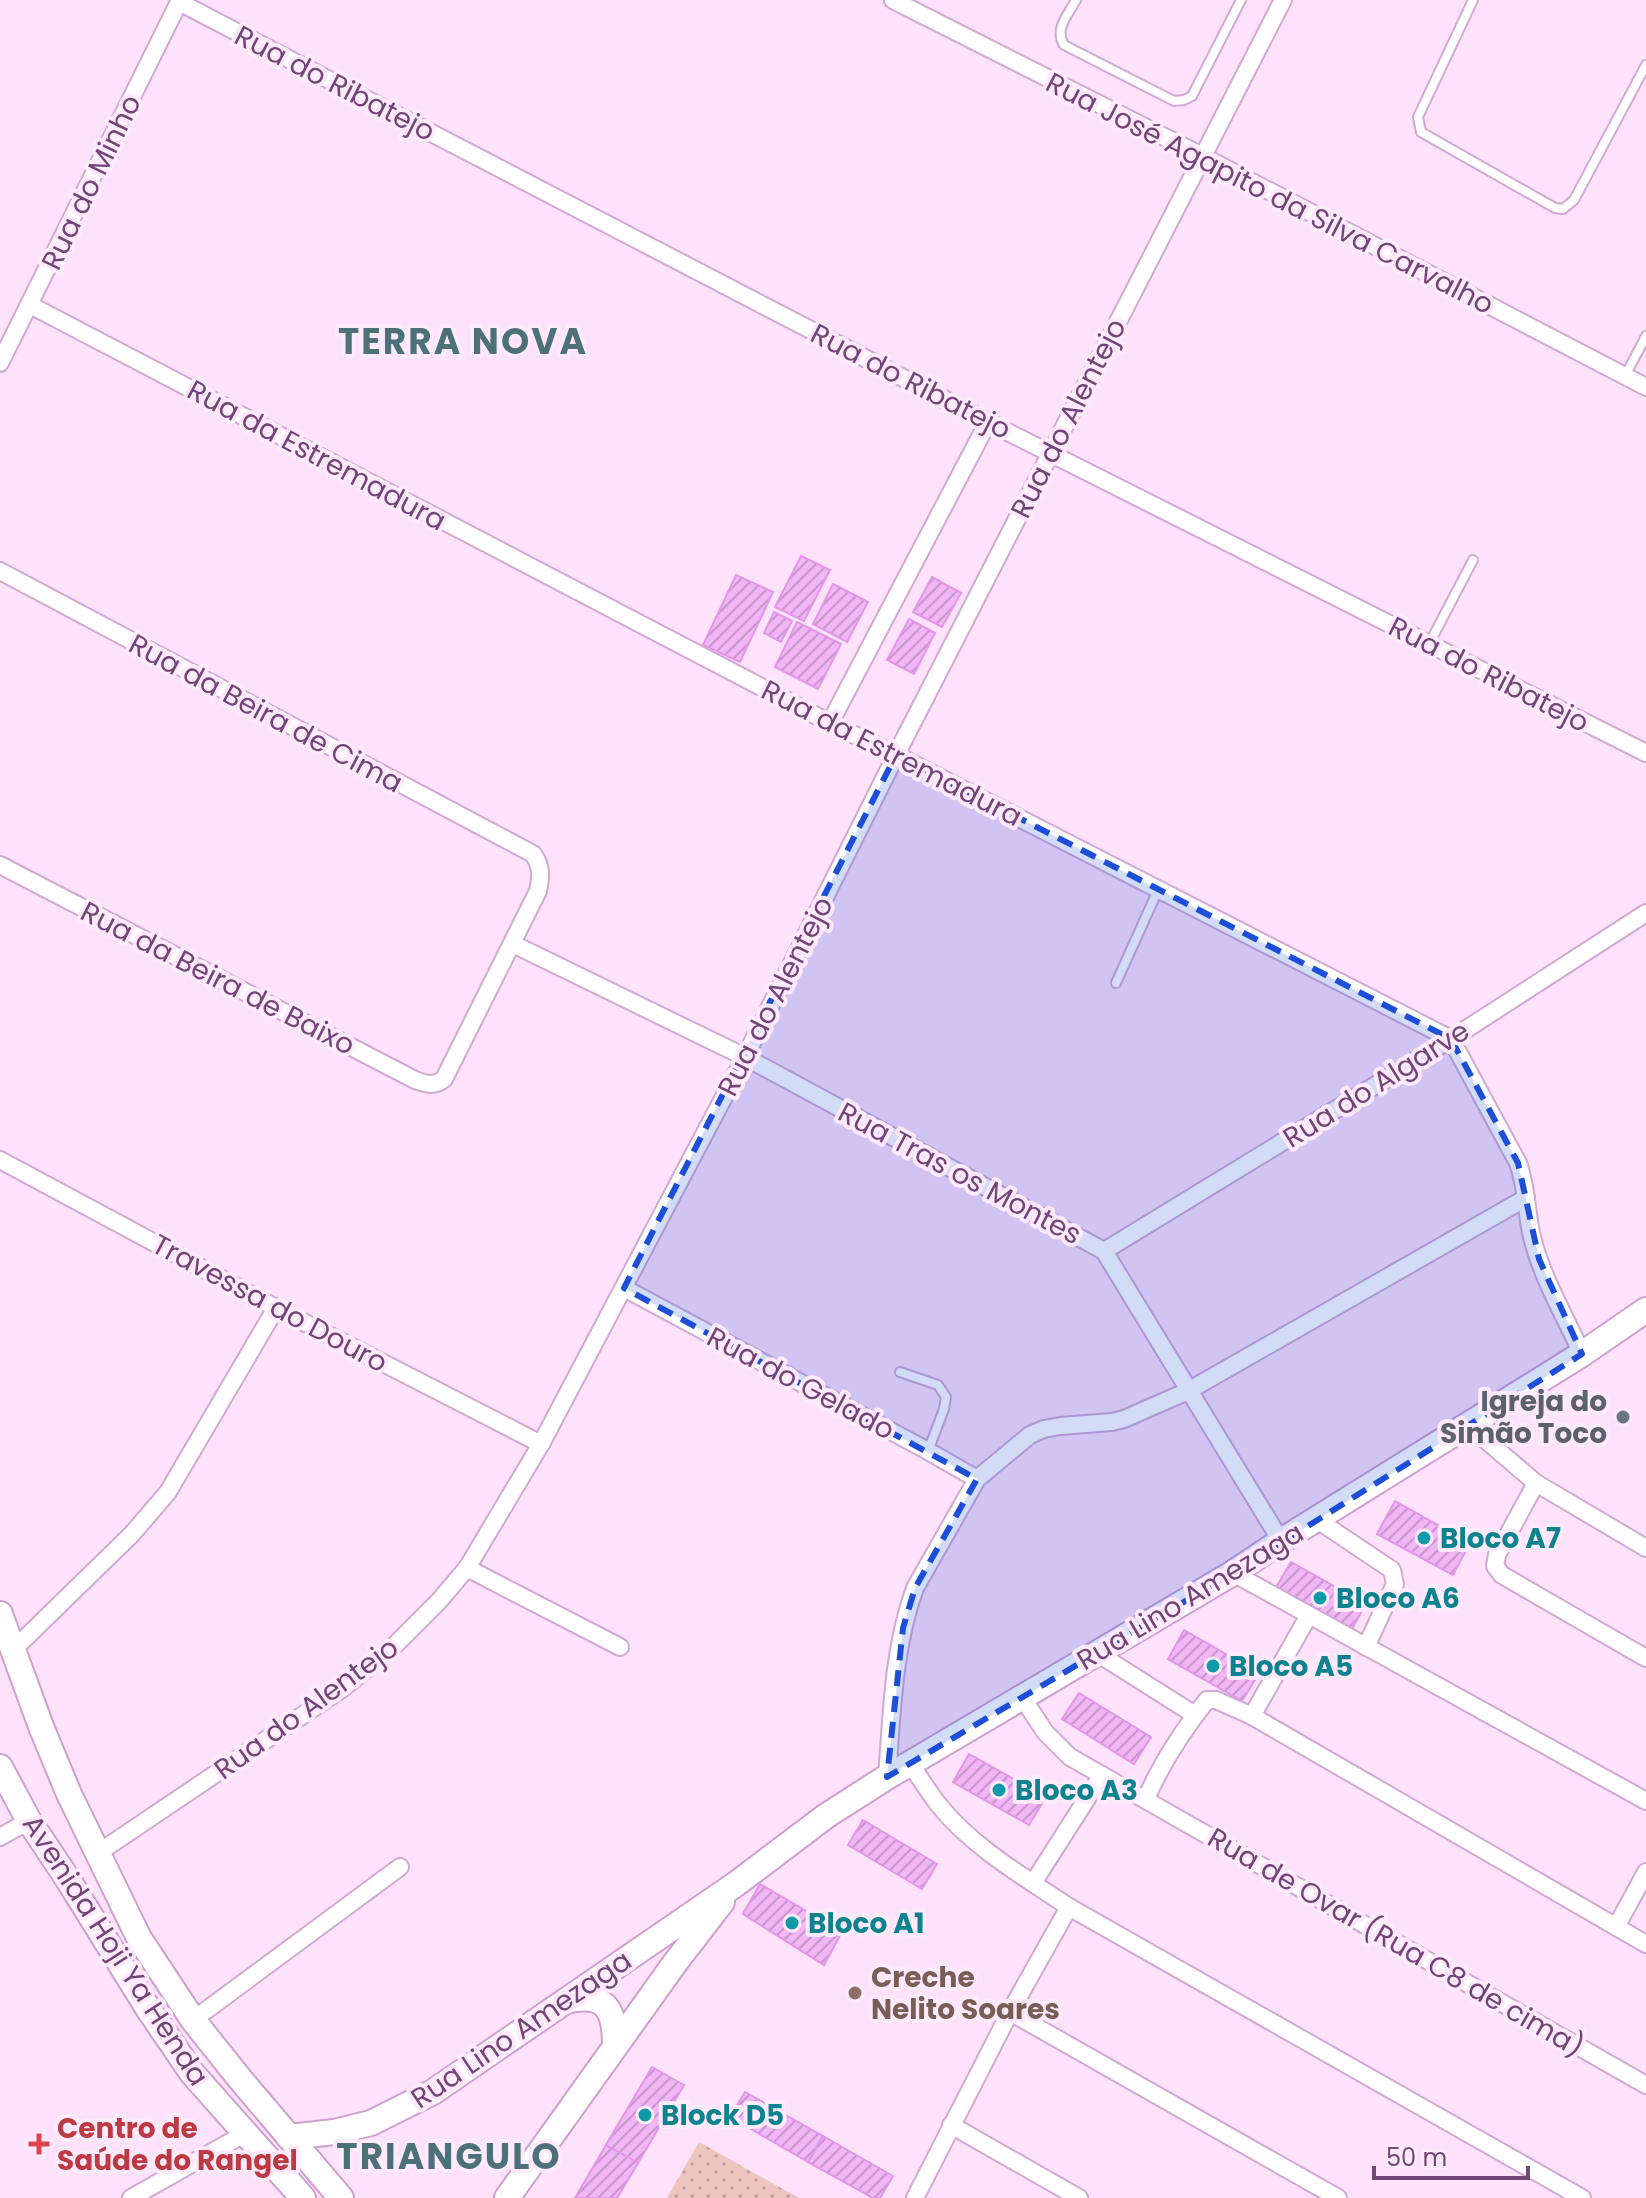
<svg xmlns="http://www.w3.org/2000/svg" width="1646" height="2198" font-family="Poppins,sans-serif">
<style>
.park{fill:url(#park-dots)}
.building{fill:url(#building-hatch);stroke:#e395ea;stroke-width:2}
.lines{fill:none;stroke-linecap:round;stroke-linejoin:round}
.lane-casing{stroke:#d1a9d2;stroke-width:12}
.street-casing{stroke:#d1a9d2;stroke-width:20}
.secondary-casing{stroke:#ce9fcf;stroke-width:28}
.lane{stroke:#fff;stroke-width:8}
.street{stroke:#fff;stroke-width:16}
.secondary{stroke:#fff;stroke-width:24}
.marked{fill:#1d4ed8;fill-opacity:0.2;stroke:#1d4ed8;stroke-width:6;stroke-dasharray:16 10;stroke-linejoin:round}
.worship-dot{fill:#6b7280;stroke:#ffe9fc;stroke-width:3}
.culture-dot{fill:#0f9aa8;stroke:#ffe9fc;stroke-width:3}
.education-dot{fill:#8d6e63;stroke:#ffe9fc;stroke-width:3}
.health-dot{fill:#e0444e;stroke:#ffe9fc;stroke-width:3}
.labels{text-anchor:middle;stroke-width:8;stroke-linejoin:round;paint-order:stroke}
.street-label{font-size:28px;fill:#724578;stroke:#ffe9fc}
.worship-label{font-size:28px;font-weight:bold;fill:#5b616d;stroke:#ffe9fc;text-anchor:end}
.culture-label{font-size:28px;font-weight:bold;fill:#0d838f;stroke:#ffe9fc;text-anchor:start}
.education-label{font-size:28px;font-weight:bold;fill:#785e54;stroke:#ffe9fc;text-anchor:start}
.health-label{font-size:28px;font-weight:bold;fill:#be3a42;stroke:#ffe9fc;text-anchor:start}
.district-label{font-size:36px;font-weight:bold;letter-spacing:2px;fill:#4c7179;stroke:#ffe9fc}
</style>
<defs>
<pattern id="park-dots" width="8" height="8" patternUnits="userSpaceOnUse" patternTransform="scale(2)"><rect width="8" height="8" fill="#edc4be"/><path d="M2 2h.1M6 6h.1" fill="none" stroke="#c4a19f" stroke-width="1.8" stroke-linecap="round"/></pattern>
<pattern id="building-hatch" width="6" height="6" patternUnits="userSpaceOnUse" patternTransform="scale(2)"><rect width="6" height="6" fill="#f1b6f6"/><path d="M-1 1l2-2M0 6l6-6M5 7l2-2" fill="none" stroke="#c896cc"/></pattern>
</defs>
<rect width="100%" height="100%" fill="#fee1fa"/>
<path class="park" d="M 699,2142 L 799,2198 L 667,2198 Z"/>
<g class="building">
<path d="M 801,556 L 830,570 L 804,621 L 775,607 Z"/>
<path d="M 736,575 L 773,592 L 740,662 L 703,645 Z"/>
<path d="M 932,577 L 961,593 L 942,627 L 913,612 Z"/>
<path d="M 833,584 L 868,602 L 847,642 L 813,624 Z"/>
<path d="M 774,612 L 792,621 L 781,642 L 764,633 Z"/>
<path d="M 909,619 L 935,633 L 914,674 L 887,660 Z"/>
<path d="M 797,622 L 841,644 L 818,689 L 775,667 Z"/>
<path d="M 1395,1501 L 1470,1543 L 1453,1575 L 1377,1534 Z"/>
<path d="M 1291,1562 L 1366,1604 L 1349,1634 L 1274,1591 Z"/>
<path d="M 1184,1630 L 1259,1673 L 1242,1701 L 1168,1659 Z"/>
<path d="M 1079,1693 L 1151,1737 L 1134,1764 L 1062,1719 Z"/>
<path d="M 969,1754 L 1046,1797 L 1029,1825 L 953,1782 Z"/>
<path d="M 863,1820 L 937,1864 L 922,1889 L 848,1845 Z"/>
<path d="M 760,1884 L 842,1932 L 824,1965 L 743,1914 Z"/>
<path d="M 652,2067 L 684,2085 L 638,2163 L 606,2145 Z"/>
<path d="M 745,2092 L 823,2136 L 808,2162 L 730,2117 Z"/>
<path d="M 823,2136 L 893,2176 L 880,2198 L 873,2198 L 808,2162 Z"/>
<path d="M 606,2145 L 638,2163 L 617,2198 L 575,2198 Z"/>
</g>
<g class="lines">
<defs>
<g id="lane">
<path d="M 1076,0 C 1068,15 1054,29 1064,45 L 1174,101 L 1184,100 L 1192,96 L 1241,0"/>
<path d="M 1473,0 L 1418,117 L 1421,132 L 1555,208 L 1563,209 L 1574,200 L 1646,65"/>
<path d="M 1625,376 L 1646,336"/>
<path d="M 1429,644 L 1473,560"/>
<path d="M 1116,983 L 1158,890"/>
<path d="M 900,1372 L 938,1385 L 946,1397 L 944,1409 L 928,1451"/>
</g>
<g id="street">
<path d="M 893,0 L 1202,156 L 1646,387"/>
<path d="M 179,2 L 988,422 L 1646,753"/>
<path d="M 30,305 L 830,723 L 896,755 L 1451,1039 L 1518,1163 C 1527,1187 1526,1212 1532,1237 C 1542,1278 1565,1316 1582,1354"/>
<path d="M 0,363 L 180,0"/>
<path d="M 0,571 L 533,854 C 542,866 541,878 538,891 L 444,1079 C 434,1087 426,1084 415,1080 L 0,865"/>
<path d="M 830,723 L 988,422"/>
<path d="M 513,944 L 745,1057 L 1104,1251 L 1281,1541"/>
<path d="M 0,1160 L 276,1308 L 541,1444"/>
<path d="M 1104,1251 L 1451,1039 L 1646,913"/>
<path d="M 624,1288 L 928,1451 L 977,1479"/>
<path d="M 1468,1425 L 1536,1483 L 1646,1548"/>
<path d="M 1536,1483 L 1497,1555 L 1495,1566 L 1502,1575 L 1646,1658"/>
<path d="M 1316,1519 L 1392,1570 L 1395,1584 L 1366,1647"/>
<path d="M 467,1568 L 620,1647"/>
<path d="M 1233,1573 L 1646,1801"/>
<path d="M 13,1650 L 132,1534 L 168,1492 L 276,1308"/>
<path d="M 1097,1653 L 1195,1715"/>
<path d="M 1022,1697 L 1045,1732 L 1070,1757 L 1646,2085"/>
<path d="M 1252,1716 L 1309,1615"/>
<path d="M 910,1763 C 919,1777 928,1791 938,1804 C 972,1847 1024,1877 1069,1907 L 1582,2198"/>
<path d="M 887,1777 C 892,1714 893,1648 915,1588 L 977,1479 L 1030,1435 L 1044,1429 L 1060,1426 L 1112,1422 L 1124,1419 L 1188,1391 L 1526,1198"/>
<path d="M 1146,1799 C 1160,1766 1184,1729 1207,1700 L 1216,1700 L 1252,1716 L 1646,1944"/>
<path d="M 0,1837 L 29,1821"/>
<path d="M 98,1853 L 343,1688 L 394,1646 L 439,1601 L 467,1568 L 541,1444 L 745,1057 L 896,755 L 1283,0"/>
<path d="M 1033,1883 L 1102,1775"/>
<path d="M 1616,1927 L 1646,1872"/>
<path d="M 1010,2012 L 1338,2198"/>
<path d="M 193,2020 L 400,1867"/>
<path d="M 951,2125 L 1079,2198"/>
<path d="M 131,2198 L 246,2133"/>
<path d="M 915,2198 L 1010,2012 L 1069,1907"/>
</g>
<g id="secondary">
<path d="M 0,1614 L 42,1729 L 69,1794 L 139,1938 L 193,2020 L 240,2079 L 341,2198"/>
<path d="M 0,1767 L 29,1821 L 67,1878 L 149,2010 L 192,2073 L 303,2198"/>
<path d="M 566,2001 C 606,1992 615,2009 615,2046"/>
<path d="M 289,2137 L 334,2132 L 371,2123 L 433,2092 L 736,1884 L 826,1816 L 887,1777 L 1233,1573 L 1281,1541 L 1582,1354 L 1646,1310"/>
<path d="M 507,2198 L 675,1963 L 722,1902"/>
</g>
</defs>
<use href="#lane" class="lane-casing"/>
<use href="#street" class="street-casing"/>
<use href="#secondary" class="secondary-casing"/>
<use href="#lane" class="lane"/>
<use href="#street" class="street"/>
<use href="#secondary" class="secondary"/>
</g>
<path class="marked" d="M 896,755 L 1451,1039 L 1518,1163 L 1539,1259 L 1582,1354 L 1233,1573 L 887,1777 L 903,1628 L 915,1588 L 977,1479 L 624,1288 Z"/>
<circle class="worship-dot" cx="1623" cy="1417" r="8"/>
<g class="culture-dot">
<circle cx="1424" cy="1538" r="8"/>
<circle cx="1320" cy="1598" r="8"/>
<circle cx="1213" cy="1666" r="8"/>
<circle cx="999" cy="1790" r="8"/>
<circle cx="792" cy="1923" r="8"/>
<circle cx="645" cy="2115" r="8"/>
</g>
<circle class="education-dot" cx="855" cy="1993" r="8"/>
<path class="health-dot" d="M35 2132h8v8h8v8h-8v8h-8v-8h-8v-8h8z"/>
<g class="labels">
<g class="street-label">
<text transform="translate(335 83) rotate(27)" y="10">Rua do Ribatejo</text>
<text transform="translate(91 182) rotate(-64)" y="10">Rua do Minho</text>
<text transform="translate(1270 193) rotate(27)" y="10">Rua José Agapito da Silva Carvalho</text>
<text transform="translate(911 381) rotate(27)" y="10">Rua do Ribatejo</text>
<text transform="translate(1068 418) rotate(-63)" y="10">Rua do Alentejo</text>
<text transform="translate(317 455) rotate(28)" y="10">Rua da Estremadura</text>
<text transform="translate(1489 674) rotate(27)" y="10">Rua do Ribatejo</text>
<text transform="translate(266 713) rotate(28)" y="10">Rua da Beira de Cima</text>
<text transform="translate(892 753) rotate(27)" y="10">Rua da Estremadura</text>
<text transform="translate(218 978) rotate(27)" y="10">Rua da Beira de Baixo</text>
<text transform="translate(775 996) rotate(-63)" y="10">Rua do Alentejo</text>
<text transform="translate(1376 1084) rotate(-32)" y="10">Rua do Algarve</text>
<text transform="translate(960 1173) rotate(28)" y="10">Rua Tras os Montes</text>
<text transform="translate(270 1303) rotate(28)" y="10">Travessa do Douro</text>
<text transform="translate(801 1383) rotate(28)" y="10">Rua do Gelado</text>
<text transform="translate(1190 1596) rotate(-31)" y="10">Rua Lino Amezaga</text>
<text transform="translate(306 1708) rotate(-36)" y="10">Rua do Alentejo</text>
<text transform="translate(1396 1942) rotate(30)" y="10">Rua de Ovar (Rua C8 de cima)</text>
<text transform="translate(116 1950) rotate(57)" y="10">Avenida Hoji Ya Henda</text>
<text transform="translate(521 2029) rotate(-34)" y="10">Rua Lino Amezaga</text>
</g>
<g class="worship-label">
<text x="1607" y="1411">Igreja do<tspan x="1607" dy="32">Simão Toco</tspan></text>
</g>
<g class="culture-label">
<text x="1440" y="1548">Bloco A7</text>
<text x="1336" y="1608">Bloco A6</text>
<text x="1229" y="1676">Bloco A5</text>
<text x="1015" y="1800">Bloco A3</text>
<text x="808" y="1933">Bloco A1</text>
<text x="661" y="2125">Block D5</text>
</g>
<g class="education-label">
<text x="871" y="1987">Creche<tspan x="871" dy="32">Nelito Soares</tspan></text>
</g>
<g class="health-label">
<text x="57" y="2138">Centro de<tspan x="57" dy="32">Saúde do Rangel</tspan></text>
</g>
<g class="district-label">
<text x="463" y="354">TERRA NOVA</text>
<text x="449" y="2169">TRIANGULO</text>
</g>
</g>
<path d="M1374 2166v12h154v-12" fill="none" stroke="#724578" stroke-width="4"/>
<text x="1386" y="2166" font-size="24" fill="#724578" stroke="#ffe9fc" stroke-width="6" paint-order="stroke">50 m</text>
</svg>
